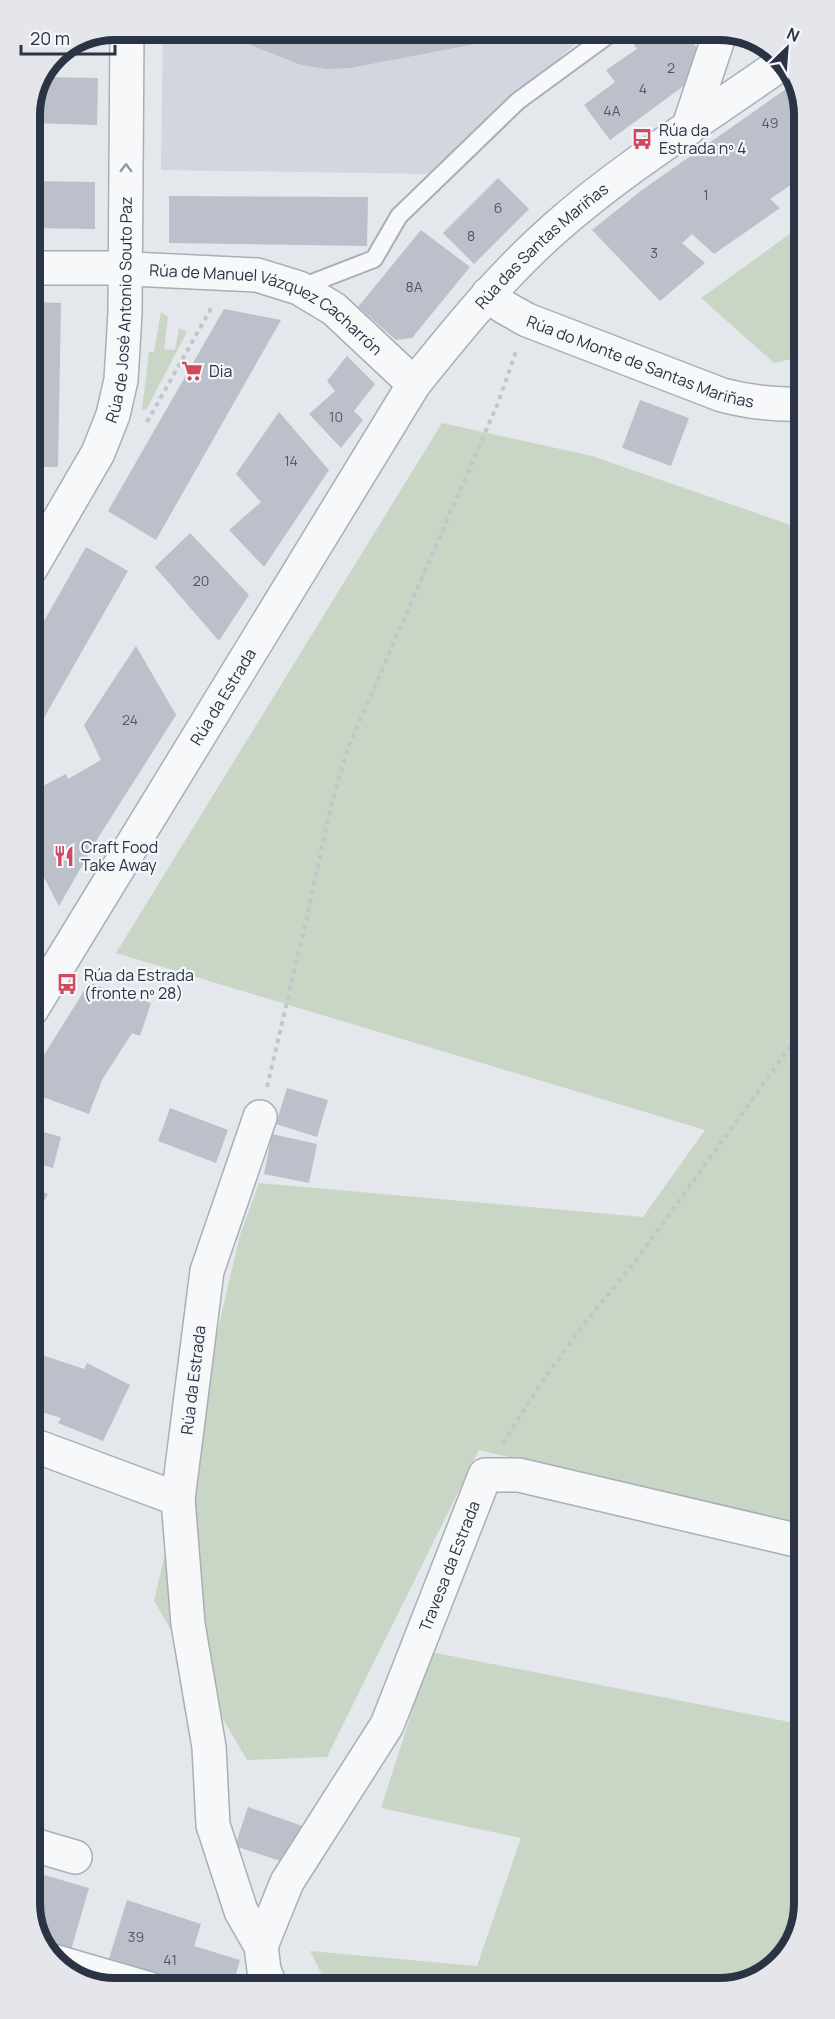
<svg xmlns="http://www.w3.org/2000/svg" width="835" height="2019" font-family="Manrope,sans-serif">
<style>
.built{fill:#d2d6de}
.green{fill:#c9d6c5}
.building{fill:#bbc0ca}
.lines{fill:none;stroke-linecap:round;stroke-linejoin:round}
.service-casing{stroke:#a9aeb7;stroke-width:20}
.minor-casing{stroke:#a9aeb7;stroke-width:36}
.path{stroke:#c2c5cb;stroke-width:4;stroke-dasharray:4.5 4.5;stroke-linecap:butt}
.service{stroke:#f7f8fa;stroke-width:16}
.minor{stroke:#f7f8fa;stroke-width:33}
.oneway{stroke:#9196a0}
.labels{text-anchor:middle;stroke-width:4.5;stroke-linejoin:round;paint-order:stroke}
.number-label{font-size:14px;fill:#4f5766}
.poi-label{font-size:16px;fill:#2b3445;stroke:#f4f6f9;text-anchor:start}
.street-label{font-size:16px;fill:#2b3445;stroke:#f4f6f9}
.rim{fill:none;stroke:#2b3445;stroke-width:8}
</style>
<rect width="100%" height="100%" fill="#e4e7ec"/>
<path class="built" d="M 163,30 L 590,30 L 433,174 L 161,170 Z"/>
<g class="green">
<path d="M 801,226 L 801,357 L 774,363 L 701,298 Z"/>
<path d="M 161,312 L 168,317 L 164,349 L 175,350 L 179,328 L 187,332 L 146,410 L 142,409 L 149,352 L 154,352 Z"/>
<path d="M 442,423 L 592,456 L 802,529 L 804,1526 L 479,1450 L 327,1757 L 247,1760 L 154,1601 L 240,1235 L 259,1183 L 643,1217 L 705,1130 L 116,953 Z"/>
<path d="M 431,1652 L 805,1725 L 805,1903 L 787,1955 L 746,1985 L 328,1987 L 310,1951 L 477,1966 L 521,1838 L 381,1808 Z"/>
</g>
<g class="building">
<path d="M 213,30 L 542,30 L 542,31 L 350,68 L 327,69 L 301,65 Z"/>
<path d="M 655,30 L 686,30 L 699,52 L 685,85 L 610,140 L 584,105 L 615,82 L 606,70 L 637,49 L 634,45 Z"/>
<path d="M 46,77 L 98,78 L 97,125 L 30,123 L 30,111 Z"/>
<path d="M 796,82 L 801,89 L 801,178 L 770,199 L 780,208 L 714,254 L 692,234 L 682,243 L 705,263 L 660,301 L 592,230 L 642,190 Z"/>
<path d="M 498,178 L 529,209 L 474,264 L 443,233 Z"/>
<path d="M 30,181 L 95,182 L 95,229 L 30,228 Z"/>
<path d="M 169,196 L 368,197 L 367,246 L 169,243 Z"/>
<path d="M 421,230 L 470,267 L 412,338 L 396,340 L 358,307 Z"/>
<path d="M 31,302 L 61,303 L 58,467 L 31,467 Z"/>
<path d="M 224,309 L 281,320 L 156,540 L 108,511 Z"/>
<path d="M 347,356 L 375,384 L 354,411 L 363,420 L 341,448 L 309,414 L 335,391 L 327,381 Z"/>
<path d="M 640,400 L 689,418 L 671,466 L 622,448 Z"/>
<path d="M 279,412 L 329,470 L 264,567 L 229,530 L 261,502 L 236,474 Z"/>
<path d="M 190,533 L 249,595 L 219,641 L 155,567 Z"/>
<path d="M 86,547 L 128,571 L 41,723 L 32,727 L 31,644 Z"/>
<path d="M 136,646 L 176,715 L 98,838 L 59,906 L 32,855 L 32,801 L 39,788 L 66,774 L 68,779 L 101,760 L 84,725 Z"/>
<path d="M 89,983 L 151,1003 L 140,1036 L 132,1033 L 102,1080 L 89,1114 L 32,1093 L 32,1057 L 33,1055 L 42,1058 Z"/>
<path d="M 287,1088 L 328,1100 L 317,1137 L 276,1124 Z"/>
<path d="M 170,1108 L 228,1130 L 216,1163 L 158,1141 Z"/>
<path d="M 33,1129 L 61,1137 L 53,1168 L 33,1162 Z"/>
<path d="M 272,1134 L 317,1144 L 309,1183 L 264,1174 Z"/>
<path d="M 33,1189 L 48,1194 L 33,1221 Z"/>
<path d="M 33,1352 L 84,1369 L 87,1363 L 130,1385 L 103,1441 L 58,1423 L 61,1418 L 33,1409 Z"/>
<path d="M 248,1807 L 305,1827 L 292,1865 L 235,1846 Z"/>
<path d="M 34,1872 L 89,1888 L 71,1950 L 42,1942 L 34,1930 Z"/>
<path d="M 127,1900 L 201,1924 L 194,1946 L 240,1960 L 232,1988 L 184,1988 L 144,1977 L 108,1962 Z"/>
</g>
<g class="lines">
<defs>
<path id="service" d="M 299,288 L 374,259 L 399,216 L 518,101 L 615,30"/>
<g id="minor">
<path d="M 688,129 L 721,30"/>
<path id="s1" d="M 31,268 L 110,268 L 257,275 L 299,288 L 334,309 L 414,384"/>
<path id="s2" d="M 488,294 L 504,307 L 527,320 L 722,395 C 749,402 773,405 801,404"/>
<path id="s3" d="M 31,568 L 98,453 L 113,415 L 121,380 L 125,313 L 127,30"/>
<path id="s4" d="M 32,1009 L 414,384 C 458,329 502,275 554,229 C 624,167 706,117 782,63"/>
<path d="M 260,1117 L 207,1271 L 178,1499 L 188,1624 L 209,1747 L 213,1825 L 241,1911 L 261,1946 L 264,1970 L 271,1988"/>
<path d="M 33,1445 L 178,1499"/>
<path d="M 34,1845 L 75,1857"/>
<path id="s5" d="M 261,1946 L 287,1882 L 387,1725 L 485,1475 L 519,1475 L 804,1542"/>
<path d="M 57,1962 L 150,1989"/>
</g>
</defs>
<use href="#service" class="service-casing"/>
<use href="#minor" class="minor-casing"/>
<g class="path">
<path d="M 147,422 L 213,305"/>
<path d="M 267,1087 L 307,917 L 331,805 L 348,748 L 498,403 L 517,349"/>
<path d="M 503,1443 L 539,1386 L 584,1324 L 637,1259 L 803,1029"/>
</g>
<use href="#service" class="service"/>
<use href="#minor" class="minor"/>
</g>
<defs><path id="oneway-chevron" d="M-2-3.5L2.5 0L-2 3.5" fill="none" stroke-width="1.6" stroke-linecap="round" stroke-linejoin="round" transform="scale(1.5)"/></defs>
<use class="oneway" href="#oneway-chevron" transform="translate(126 168) rotate(-89)"/>
<defs>
<symbol id="bus-bare" viewBox="-9 -9 18 18"><path d="M-5-6H5V4H4V6H2V4H-2V6H-4V4H-5ZM-3.5-4V0h7V-4ZM-3.5 1.2v1.5H-2V1.2ZM2 1.2v1.5H3.5V1.2Z" fill="#d1495b" stroke="#f4f6f9" stroke-width="2.5" paint-order="stroke"/></symbol>
<symbol id="supermarket-bare" viewBox="-9 -9 18 18"><path d="M-6-5.5h2.5l.6 2H6L4.5 2H-2.5L-4.4-4H-6ZM-1.5 3.2a1.3 1.3 0 1 0 .1 0ZM3 3.2a1.3 1.3 0 1 0 .1 0Z" fill="#d1495b" stroke="#f4f6f9" stroke-width="2.5" paint-order="stroke"/></symbol>
<symbol id="restaurant-bare" viewBox="-9 -9 18 18"><path d="M-5-6h1v4h1v-4h1v4h1v-4h1v5L-1.5 .5V6h-2V.5L-5-1ZM5-6V6H3V1.5H1.5Q1.5-4 5-6Z" fill="#d1495b" stroke="#f4f6f9" stroke-width="2.5" paint-order="stroke"/></symbol>
</defs>
<g fill-rule="evenodd">
<use href="#bus-bare" x="627" y="124" width="30" height="30"/>
<use href="#supermarket-bare" x="177" y="356" width="30" height="30"/>
<use href="#restaurant-bare" x="49" y="841" width="30" height="30"/>
<use href="#bus-bare" x="52" y="969" width="30" height="30"/>
</g>
<g class="labels">
<g class="number-label">
<text x="671" y="73">2</text>
<text x="643" y="94">4</text>
<text x="612" y="116">4A</text>
<text x="770" y="128">49</text>
<text x="706" y="200">1</text>
<text x="498" y="213">6</text>
<text x="471" y="241">8</text>
<text x="654" y="258">3</text>
<text x="414" y="292">8A</text>
<text x="336" y="422">10</text>
<text x="291" y="466">14</text>
<text x="201" y="586">20</text>
<text x="130" y="725">24</text>
<text x="136" y="1942">39</text>
<text x="170" y="1965">41</text>
</g>
<g class="poi-label">
<text x="659" y="136">Rúa da<tspan x="659" dy="18">Estrada nº 4</tspan></text>
<text x="209" y="377">Dia</text>
<text x="81" y="853">Craft Food<tspan x="81" dy="18">Take Away</tspan></text>
<text x="84" y="981">Rúa da Estrada<tspan x="84" dy="18">(fronte nº 28)</tspan></text>
</g>
<g class="street-label">
<text dy="6" stroke="none"><textPath href="#s4" startOffset="921">Rúa das Santas Mariñas</textPath></text>
<text dy="6" stroke="none"><textPath href="#s3" startOffset="280">Rúa de José Antonio Souto Paz</textPath></text>
<text dy="6" stroke="none"><textPath href="#s1" startOffset="246">Rúa de Manuel Vázquez Cacharrón</textPath></text>
<text dy="6" stroke="none"><textPath href="#s2" startOffset="168">Rúa do Monte de Santas Mariñas</textPath></text>
<text dy="6" stroke="none"><textPath href="#s4" startOffset="366">Rúa da Estrada</textPath></text>
<text transform="translate(193 1380) rotate(-83)" y="6">Rúa da Estrada</text>
<text dy="6" stroke="none"><textPath href="#s5" startOffset="426">Travesa da Estrada</textPath></text>
</g>
</g>
<path d="M0 0H835V2019H0ZM115 40H719A75 75 0 0 1 794 115V1903A75 75 0 0 1 719 1978H115A75 75 0 0 1 40 1903V115A75 75 0 0 1 115 40Z" fill="#e4e6eb" fill-rule="evenodd"/>
<path class="rim" d="M115 40H719A75 75 0 0 1 794 115V1903A75 75 0 0 1 719 1978H115A75 75 0 0 1 40 1903V115A75 75 0 0 1 115 40Z"/>
<g transform="translate(787 48) rotate(25)" stroke="#f4f6f9" stroke-width="4.5" paint-order="stroke">
<path d="M0-4.5L10 22L0 15L-10 22Z" fill="#2b3445"/>
<text y="-9" font-size="16" font-weight="bold" text-anchor="middle" fill="#2b3445">N</text>
</g>
<path d="M21 45v9h94v-9" fill="none" stroke="#2b3445" stroke-width="3"/>
<text x="30" y="45" font-size="18" fill="#2b3445" stroke="#f4f6f9" stroke-width="4.5" paint-order="stroke">20 m</text>
</svg>
